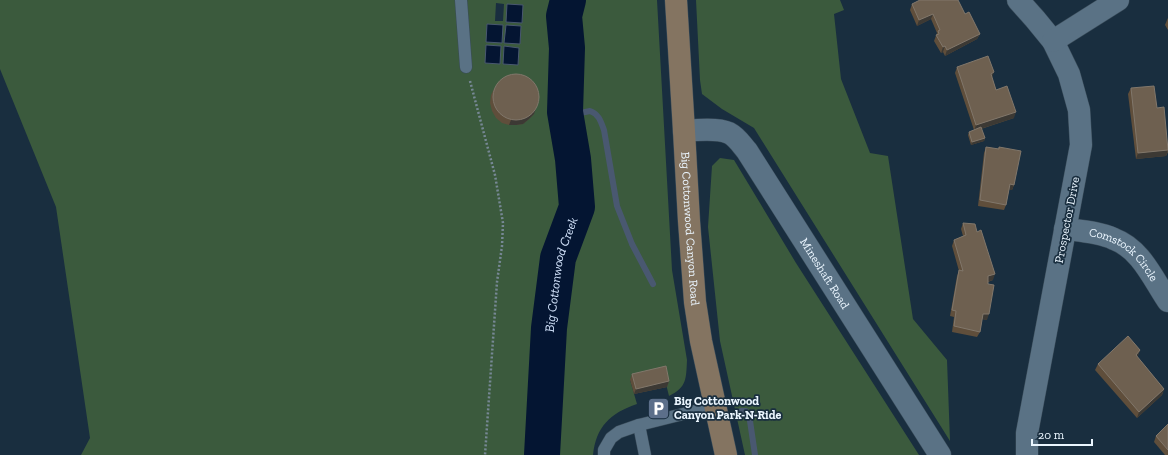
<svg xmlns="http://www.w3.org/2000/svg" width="1168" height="455" font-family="'Zilla Slab',serif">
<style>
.green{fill:#3b5a3d;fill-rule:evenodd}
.water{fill:#041532;stroke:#495870}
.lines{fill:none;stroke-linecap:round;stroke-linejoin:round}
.stream{stroke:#495870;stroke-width:6}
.river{stroke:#041532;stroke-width:36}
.service-casing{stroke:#3a4c5a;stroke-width:13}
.minor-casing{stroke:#3a4c5a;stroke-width:23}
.secondary-casing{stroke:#3a4c5a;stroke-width:23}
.path{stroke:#778895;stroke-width:2.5;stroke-dasharray:2 2;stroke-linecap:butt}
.service{stroke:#5a7285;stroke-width:12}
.minor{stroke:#5a7285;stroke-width:22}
.secondary{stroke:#847461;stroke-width:22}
.wall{fill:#5f4e3b}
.shaded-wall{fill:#3c3934}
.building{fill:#6e6050;stroke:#81776b}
.labels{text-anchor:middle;stroke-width:3.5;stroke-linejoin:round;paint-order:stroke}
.street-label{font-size:12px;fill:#ebf6ff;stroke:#192e3f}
.poi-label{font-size:12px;font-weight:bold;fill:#ebf6ff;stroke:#192e3f;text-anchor:start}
.water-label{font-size:13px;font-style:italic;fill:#d6e6fe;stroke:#192e3f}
</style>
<rect width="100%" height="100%" fill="#192e3f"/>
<g class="green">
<path d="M 0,0 L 657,0 L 672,270 L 687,360 C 686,379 687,387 669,396 L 663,372 L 630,380 L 637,404 C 610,413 596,427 593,455 L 81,455 L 90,438 L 56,207 L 0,69 ZM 496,3 L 504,4 L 503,21 L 495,21 Z"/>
<path d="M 696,0 L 840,0 L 844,10 L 834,14 L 841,79 L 870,153 L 888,156 L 913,319 L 947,360 L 950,441 L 754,128 L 722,109 L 702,94 L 700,80 Z"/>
<path d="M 720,158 L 734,160 L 796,263 L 919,455 L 745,455 L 720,341 L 708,227 L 712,166 Z"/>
</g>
<g class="water">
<path d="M 507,4 L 523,5 L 522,23 L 506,22 Z"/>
<path d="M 487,24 L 503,25 L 502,43 L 486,42 Z"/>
<path d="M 506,25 L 521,26 L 520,44 L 504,43 Z"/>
<path d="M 486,45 L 501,46 L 500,64 L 485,63 Z"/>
<path d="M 504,46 L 519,48 L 518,65 L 503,64 Z"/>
</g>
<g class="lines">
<g class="stream">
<path d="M 566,116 L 590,111 C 599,114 601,122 604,130 L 617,206 L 632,244 L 653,284"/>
<path d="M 741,411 L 746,411 L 749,414 L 755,455"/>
</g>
<path class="river" id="s1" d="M 542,455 L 549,328 L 558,258 L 577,207 L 573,159 L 565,112 L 567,48 L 564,16 L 568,0"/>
<defs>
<g id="service">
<path d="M 461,0 L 466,67"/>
<path d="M 639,425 L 645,455"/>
<path d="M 604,455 L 604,450 L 611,438 L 619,432 L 639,425 L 715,406"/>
</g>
<g id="minor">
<path d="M 1018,0 L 1035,19 L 1053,41 L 1069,74 L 1079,110 L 1081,145 L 1027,433 L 1027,455"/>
<path d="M 1053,41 L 1118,0"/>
<path id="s2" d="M 684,131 C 696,130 718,128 729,133 C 737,137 741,144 747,151 L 940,455"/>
<path id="s3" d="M 1065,229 C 1081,231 1099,232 1114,239 C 1141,249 1153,279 1168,301"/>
</g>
<g id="secondary">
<path id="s4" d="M 676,0 L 684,131 L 689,221 L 695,302 L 701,341 L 726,455"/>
</g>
</defs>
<use href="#service" class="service-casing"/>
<use href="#minor" class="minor-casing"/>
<use href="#secondary" class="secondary-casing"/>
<path class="path" d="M 470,81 L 495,175 L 503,223 L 502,246 L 497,282 L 485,455"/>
<use href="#service" class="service"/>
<use href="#minor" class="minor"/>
<use href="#secondary" class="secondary"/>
</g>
<g class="wall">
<path d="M 912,4 L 965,14 L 980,34 L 977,39 L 945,56 L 943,52 L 941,53 L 934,41 L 937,33 L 931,19 L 917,26 L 910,10 Z"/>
<path d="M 1168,18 L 1168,30 L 1165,25 L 1167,20 Z"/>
<path d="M 957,67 L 992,78 L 996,90 L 1014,118 L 981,129 L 985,138 L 984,141 L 971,145 L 968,135 L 969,132 L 974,130 L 955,73 Z"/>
<path d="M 1131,88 L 1157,108 L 1168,146 L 1168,152 L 1166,156 L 1136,159 L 1128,94 Z"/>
<path d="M 494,89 L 534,114 L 529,119 L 523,124 L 516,125 L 509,125 L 502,123 L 496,118 L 492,111 L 490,103 L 491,95 Z"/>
<path d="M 986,147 L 998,149 L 999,147 L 1014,185 L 1012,190 L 1009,190 L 1006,205 L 1004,210 L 978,206 L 984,153 Z"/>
<path d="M 963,223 L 977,232 L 993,280 L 988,282 L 987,320 L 982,319 L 980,332 L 977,337 L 952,332 L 954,317 L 950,316 L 957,276 L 959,271 L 952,246 L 954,240 L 963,236 L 961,229 Z"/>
<path d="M 1140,350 L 1137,357 L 1164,389 L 1162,395 L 1137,418 L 1095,370 L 1098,364 Z"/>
<path d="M 632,374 L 669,381 L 667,387 L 634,394 L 630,380 Z"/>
<path d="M 1168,424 L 1168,455 L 1165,455 L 1154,442 L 1156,436 Z"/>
</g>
<g class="shaded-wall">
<path d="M 933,14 L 931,19 L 917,26 L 919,20 Z"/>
<path d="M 980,34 L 977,39 L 945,56 L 947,50 Z"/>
<path d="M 945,46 L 943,52 L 941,53 L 943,47 Z"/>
<path d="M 994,72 L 992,78 L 991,74 Z"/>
<path d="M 536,108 L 534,114 L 529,119 L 523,124 L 516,125 L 509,125 L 511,120 Z"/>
<path d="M 1016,112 L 1014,118 L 974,131 L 976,125 Z"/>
<path d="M 985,138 L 984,141 L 971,145 L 972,142 Z"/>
<path d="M 1168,150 L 1166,156 L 1136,159 L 1138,153 Z"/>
<path d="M 1010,184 L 1014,185 L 1012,190 L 1008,190 Z"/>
<path d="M 995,274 L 993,280 L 986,282 L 988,276 Z"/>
<path d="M 983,314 L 989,314 L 987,320 L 981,319 Z"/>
<path d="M 1140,350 L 1138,356 L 1134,360 L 1136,355 Z"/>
<path d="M 669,381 L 667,387 L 634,394 L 636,389 Z"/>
<path d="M 1164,389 L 1162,395 L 1137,418 L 1139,412 Z"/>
</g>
<g class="building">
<path d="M 920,0 L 958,0 L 965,14 L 969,12 L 980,34 L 947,50 L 945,46 L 943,47 L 936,35 L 939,34 L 938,31 L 940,30 L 933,14 L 919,20 L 912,4 Z"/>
<path d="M 988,56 L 994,72 L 991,74 L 996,90 L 1007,86 L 1016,112 L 976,125 L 957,67 Z"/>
<circle cx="516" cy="97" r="23"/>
<path d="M 1154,86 L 1157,108 L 1164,107 L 1168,150 L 1138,153 L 1131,88 Z"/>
<path d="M 981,127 L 985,138 L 972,142 L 969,132 Z"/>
<path d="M 986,147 L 999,149 L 999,147 L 1021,151 L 1014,185 L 1010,184 L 1006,205 L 980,200 Z"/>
<path d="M 963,223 L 975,224 L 977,232 L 981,230 L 995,274 L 988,276 L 988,284 L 994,285 L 989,314 L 983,314 L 980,332 L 954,326 L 956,311 L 952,310 L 959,270 L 963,271 L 954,240 L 966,235 Z"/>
<path d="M 1128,336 L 1140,350 L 1136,355 L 1164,389 L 1139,412 L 1098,364 Z"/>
<path d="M 666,366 L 669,381 L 636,389 L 632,374 Z"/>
<path d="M 1168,424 L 1168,450 L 1156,436 Z"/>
</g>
<defs>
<symbol id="parking-square" viewBox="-11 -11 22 22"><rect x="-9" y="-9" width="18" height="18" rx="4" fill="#5c6f8a" stroke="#192e3f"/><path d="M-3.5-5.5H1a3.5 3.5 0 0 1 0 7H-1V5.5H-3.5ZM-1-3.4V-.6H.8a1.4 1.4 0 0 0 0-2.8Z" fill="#fff"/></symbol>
</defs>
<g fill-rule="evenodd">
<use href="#parking-square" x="646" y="396" width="25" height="25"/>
</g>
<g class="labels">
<g class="street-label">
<text transform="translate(1067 220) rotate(-79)" y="4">Prospector Drive</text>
<text dy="4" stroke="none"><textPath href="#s4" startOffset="229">Big Cottonwood Canyon Road</textPath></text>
<text dy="4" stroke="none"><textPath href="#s3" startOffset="67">Comstock Circle</textPath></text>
<text dy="4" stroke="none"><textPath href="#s2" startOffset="216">Mineshaft Road</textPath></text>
</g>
<g class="poi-label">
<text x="674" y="405">Big Cottonwood<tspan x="674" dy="14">Canyon Park-N-Ride</tspan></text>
</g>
<g class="water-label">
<text dy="5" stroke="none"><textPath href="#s1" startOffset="182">Big Cottonwood Creek</textPath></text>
</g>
</g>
<path d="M1032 439v6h60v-6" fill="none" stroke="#ebf6ff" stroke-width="2"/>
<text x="1038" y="439" font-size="12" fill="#ebf6ff" stroke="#192e3f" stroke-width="3" paint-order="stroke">20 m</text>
</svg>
